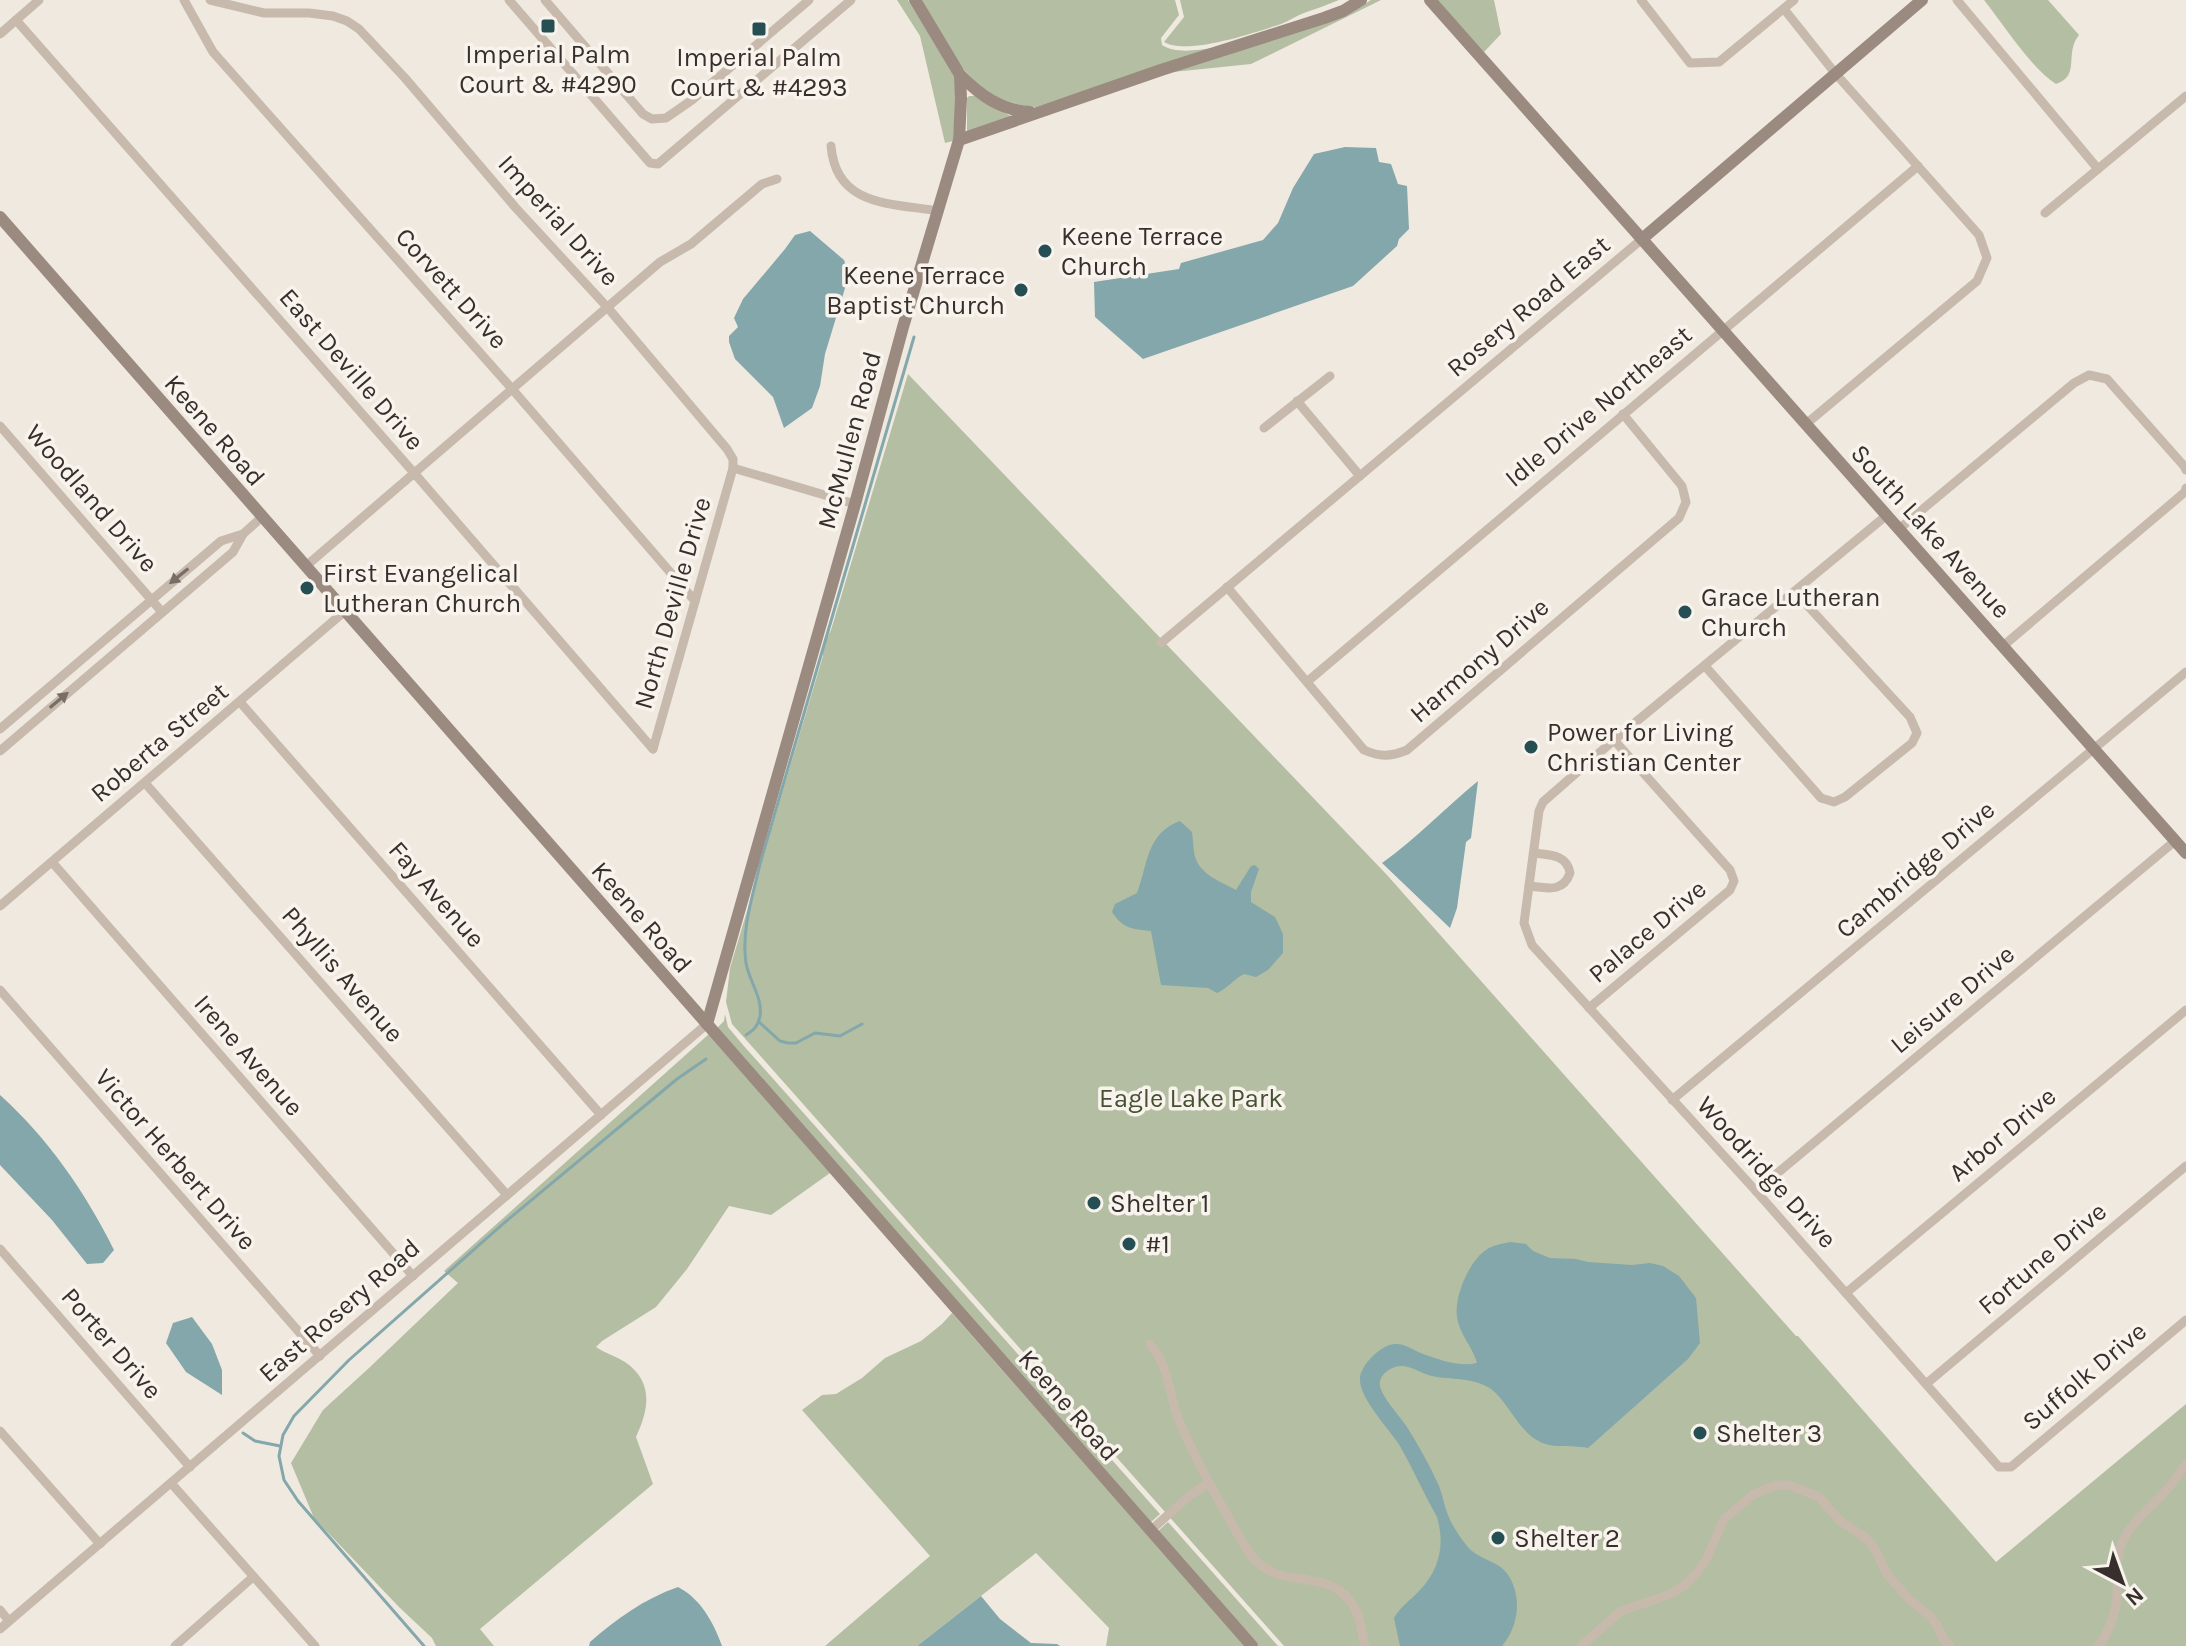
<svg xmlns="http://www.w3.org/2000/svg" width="2186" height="1646" font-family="Karla,sans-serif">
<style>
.green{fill:#b4bea2}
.water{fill:#83a7aa}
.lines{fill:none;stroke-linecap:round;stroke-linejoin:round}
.stream{stroke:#83a7aa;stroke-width:3}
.street{stroke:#c7baad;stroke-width:9}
.secondary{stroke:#9b8a7f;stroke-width:12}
.oneway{fill:#786e66}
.poi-dot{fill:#254f53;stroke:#f8f3ec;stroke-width:3}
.labels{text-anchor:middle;stroke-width:7;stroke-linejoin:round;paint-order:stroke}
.poi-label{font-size:26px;fill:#372f2b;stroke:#f8f3ec;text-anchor:start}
.street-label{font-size:26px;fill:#372f2b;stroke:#f8f3ec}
.park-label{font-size:26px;fill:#455232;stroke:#f8f3ec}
</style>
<rect width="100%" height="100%" fill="#f0e9e0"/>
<g class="green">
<path d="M 897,0 L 908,0 L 955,77 L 956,99 L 953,141 L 945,143 L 920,36 Z"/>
<path d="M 921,0 L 1175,0 L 1179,15 L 1161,38 L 1162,45 C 1176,54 1197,50 1213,48 L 1036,107 C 969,102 951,50 921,0 Z"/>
<path d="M 1180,0 L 1339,0 C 1327,5 1315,9 1304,13 C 1296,16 1289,21 1281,24 C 1256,32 1187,56 1164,42 L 1184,17 Z"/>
<path d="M 1371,0 L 1381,0 L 1251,64 L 1173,72 L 1345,16 Z"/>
<path d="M 1437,0 L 1494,0 L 1501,34 L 1484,52 Z"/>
<path d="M 1984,0 L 2048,0 L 2079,35 C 2064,53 2081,76 2056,84 C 2031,68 2003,24 1984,0 Z"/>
<path d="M 969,96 L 976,96 L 1012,117 L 967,132 L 967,98 Z"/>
<path d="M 908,374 L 1387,875 L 1796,1336 L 1798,1336 L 1996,1562 L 2186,1404 L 2186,1646 L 1284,1646 L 732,1024 L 726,1002 L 730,968 L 823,656 L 822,648 L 831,630 Z"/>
<path d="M 725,1014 L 728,1027 L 743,1045 L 1160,1514 L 1150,1523 L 717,1028 L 724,1021 Z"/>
<path d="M 709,1034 L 830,1173 L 771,1215 L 729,1206 L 687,1269 L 656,1307 L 602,1341 L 596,1347 C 604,1353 616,1356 625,1362 C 654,1382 649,1409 636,1437 L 653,1484 L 480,1629 L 494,1646 L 436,1646 L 432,1638 L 399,1607 L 314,1518 L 291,1463 L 323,1410 L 370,1367 L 458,1283 L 444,1271 Z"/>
<path d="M 952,1313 L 1245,1646 L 1106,1646 L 1109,1628 L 1036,1553 L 917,1646 L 825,1646 L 930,1556 L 802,1410 L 822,1395 L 836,1394 L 862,1378 L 885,1358 L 921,1341 L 942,1324 Z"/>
<path d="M 1168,1522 L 1278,1646 L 1258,1646 L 1157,1532 Z"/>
</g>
<g class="water">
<path d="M 1345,147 L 1376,148 L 1379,162 L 1391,164 L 1398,184 L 1407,186 L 1409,229 L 1399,239 L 1397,246 L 1353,286 L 1143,359 L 1095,317 L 1094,282 L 1179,269 L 1181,263 L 1263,240 L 1278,223 L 1293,188 L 1314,154 Z"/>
<path d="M 810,231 L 844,260 L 849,275 L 825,354 L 820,386 L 812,408 L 784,428 L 773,397 L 735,359 L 729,342 L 729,336 L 738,327 L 734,318 L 743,299 L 785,249 L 795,235 Z"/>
<path d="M 1478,781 L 1471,838 L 1466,842 L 1457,908 L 1450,928 L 1382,863 C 1417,838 1445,808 1478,781 Z"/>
<path d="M 1180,821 L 1192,832 C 1193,839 1193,845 1194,852 C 1197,874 1220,881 1236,890 L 1251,866 L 1255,865 L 1259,869 L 1251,892 L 1251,902 L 1275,917 L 1283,934 L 1283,953 L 1268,970 L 1256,977 L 1244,974 C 1233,980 1228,988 1217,993 L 1208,988 L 1161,985 L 1151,931 C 1133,929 1123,929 1112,912 L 1115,904 L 1137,893 C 1148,865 1146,833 1180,821 Z"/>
<path d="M 0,1095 C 47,1137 86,1193 114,1250 L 103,1263 L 87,1264 L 52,1220 L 0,1165 Z"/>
<path d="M 1510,1242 L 1526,1244 L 1533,1251 L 1550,1258 L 1576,1259 L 1588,1262 L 1632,1265 L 1650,1263 L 1663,1266 L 1679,1276 L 1696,1298 L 1700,1343 L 1688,1359 L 1588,1448 C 1570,1444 1551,1450 1535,1439 C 1517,1427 1507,1401 1491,1389 C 1474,1377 1450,1380 1432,1376 C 1422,1374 1414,1367 1403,1366 C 1394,1365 1382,1372 1380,1381 C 1377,1393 1401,1417 1407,1427 C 1419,1446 1430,1466 1439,1486 C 1443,1496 1444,1506 1448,1515 C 1452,1526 1460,1537 1467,1546 C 1479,1561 1501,1560 1510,1578 C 1522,1600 1518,1627 1502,1646 L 1400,1646 L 1394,1618 C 1401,1606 1411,1600 1420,1590 C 1440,1569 1445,1544 1437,1517 C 1424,1494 1413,1469 1400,1446 C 1389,1428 1358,1398 1360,1377 C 1362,1364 1381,1345 1394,1344 C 1405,1343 1413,1350 1423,1354 C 1440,1360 1459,1367 1477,1363 C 1473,1347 1459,1334 1457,1317 C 1454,1297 1469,1261 1486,1250 C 1493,1245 1501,1244 1510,1242 Z"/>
<path d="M 192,1317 L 212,1344 L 222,1370 L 222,1395 L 186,1372 L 166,1343 L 173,1323 Z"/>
<path d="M 678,1587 C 701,1599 713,1622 722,1646 L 589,1646 L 590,1642 C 616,1619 644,1599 678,1587 Z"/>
<path d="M 981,1596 L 1000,1619 L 1031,1643 L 1057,1644 L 1060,1646 L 917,1646 Z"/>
</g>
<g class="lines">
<g class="stream">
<path d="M 759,1022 L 780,1041 L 788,1043 L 796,1043 L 815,1033 L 840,1036 L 862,1024"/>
<path d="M 746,1035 C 754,1030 758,1026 760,1016 C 763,998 749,981 746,963 C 741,930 753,895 760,864 L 914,337"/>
<path d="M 243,1433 L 255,1441 L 280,1446"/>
<path d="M 424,1646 L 298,1501 L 284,1480 L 279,1456 L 283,1435 L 294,1416 L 349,1360 L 504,1223 L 677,1079 L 706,1059"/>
</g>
<g class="street">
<path d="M 184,0 L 213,52 L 513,390 L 695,601"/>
<path d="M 210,0 L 264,13 L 309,13 L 333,16 L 347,21 L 359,29 L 405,78 L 515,207 L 608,308 L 727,449 L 733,459 L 733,468 L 855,504"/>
<path d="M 509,0 L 650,163 L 658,164 L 851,0"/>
<path d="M 545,0 L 643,114 L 652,119 L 666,118 L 692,100 L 809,0"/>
<path d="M 1641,0 L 1690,63 L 1719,62 L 1794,0"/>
<path d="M 1957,0 L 2098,169"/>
<path d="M 1784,9 L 1835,73 L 1979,235 L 1987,258 L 1977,281 L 1806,424"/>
<path d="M 16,20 L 415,474 L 653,749"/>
<path d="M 0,34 L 39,0"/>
<path d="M 831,146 C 836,207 891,203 939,211"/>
<path d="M 2045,213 L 2186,96"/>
<path d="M 1297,401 L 1360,476"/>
<path d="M 0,426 L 162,612"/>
<path d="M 1264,428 L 1330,376"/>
<path d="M 1887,515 L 1614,740 L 1543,802 L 1539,811 L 1524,923 L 1532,945 L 1756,1191 L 1999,1467 L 2011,1467 L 2186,1320"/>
<path d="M 1899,529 L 2074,383 L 2089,375 L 2107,379 L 2184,466 L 2186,470"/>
<path d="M 306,566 L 660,262 L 691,244 L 762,184 L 777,179"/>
<path d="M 1227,587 L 1364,750 C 1380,757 1390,757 1407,750 L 1679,518 L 1686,502 L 1682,486 L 1623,414"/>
<path d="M 1161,643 L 1642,239"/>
<path d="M 2003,646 L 2185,492 L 2186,488"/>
<path d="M 1705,666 L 1821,798 L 1834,802 L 1845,797 L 1912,743 L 1917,733 L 1910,717 L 1795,592"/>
<path d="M 1308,681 L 1918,166"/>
<path d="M 240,702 L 601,1115"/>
<path d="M 0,729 L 221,541 L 243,534 L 262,517"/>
<path d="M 653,749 L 733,468"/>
<path d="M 0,751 L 233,552 L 243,534"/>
<path d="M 145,783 L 507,1195"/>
<path d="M 52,862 L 413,1276"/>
<path d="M 1529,886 C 1547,888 1563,893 1570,873 C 1567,854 1549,855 1534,853"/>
<path d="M 0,906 L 345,611"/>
<path d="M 0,990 L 320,1356"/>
<path d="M 1589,1008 L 1730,890 L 1734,881 L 1730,870 L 1614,740"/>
<path d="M 1672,1100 L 2186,672"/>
<path d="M 1756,1191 L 2175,841"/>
<path d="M 0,1249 L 190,1467"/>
<path d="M 1846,1293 L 2186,1010"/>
<path d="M 1150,1344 C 1170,1367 1168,1394 1180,1423 C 1194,1456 1212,1489 1230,1520 C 1238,1534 1245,1550 1256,1561 C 1285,1591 1335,1565 1356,1611 C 1361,1621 1362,1635 1365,1646"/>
<path d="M 1926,1384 L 2186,1166"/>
<path d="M 0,1431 L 100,1544"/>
<path d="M 171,1483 L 315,1646"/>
<path d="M 1150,1531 L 1188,1497 L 1208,1483"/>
<path d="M 0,1610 L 9,1621"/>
<path d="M 0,1629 L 707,1024"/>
<path d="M 175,1646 L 253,1577"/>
<path d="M 1581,1646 L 1621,1611 L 1668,1595 L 1684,1586 L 1696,1574 L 1706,1560 L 1724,1519 L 1754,1494 L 1776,1485 L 1789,1485 L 1819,1497 L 1840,1521 L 1865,1537 L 1874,1547 L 1887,1574 L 1910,1600 L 1930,1616 L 1937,1625 L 1943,1639 L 1950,1646"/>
<path d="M 2099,1646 C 2109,1630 2117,1613 2117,1594 C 2118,1578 2115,1561 2121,1545 C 2129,1524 2148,1510 2164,1493 C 2172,1484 2179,1474 2186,1464"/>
</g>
<g class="secondary">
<path d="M 1430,0 L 2186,853"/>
<path d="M 960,75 C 980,95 1000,110 1030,112"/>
<path d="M 959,140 L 1161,70 L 1324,18 L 1343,11 L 1361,0"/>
<path d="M 0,217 L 1252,1646"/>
<path d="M 1642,239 L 1922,0"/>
<path d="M 707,1024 L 855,504 L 903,327 L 959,140 L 961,99 L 960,75 L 915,0"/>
</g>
</g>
<defs><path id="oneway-solid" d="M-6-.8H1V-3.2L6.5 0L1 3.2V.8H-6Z" transform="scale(2)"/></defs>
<g class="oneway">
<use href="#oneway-solid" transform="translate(179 576) rotate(141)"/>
<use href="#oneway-solid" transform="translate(59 700) rotate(-40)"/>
</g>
<g class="poi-dot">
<rect x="540" y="18" width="16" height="16" rx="4"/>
<rect x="751" y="21" width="16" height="16" rx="4"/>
<circle cx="1045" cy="251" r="8"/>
<circle cx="1021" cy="290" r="8"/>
<circle cx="307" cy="588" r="8"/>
<circle cx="1685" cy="612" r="8"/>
<circle cx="1531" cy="747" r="8"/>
<circle cx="1094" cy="1203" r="8"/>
<circle cx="1129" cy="1244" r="8"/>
<circle cx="1700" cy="1433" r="8"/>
<circle cx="1498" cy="1538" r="8"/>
</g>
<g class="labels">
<g class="poi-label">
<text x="548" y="63" text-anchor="middle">Imperial Palm<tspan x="548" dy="30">Court &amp; #4290</tspan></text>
<text x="759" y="66" text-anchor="middle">Imperial Palm<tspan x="759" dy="30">Court &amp; #4293</tspan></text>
<text x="1061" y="245">Keene Terrace<tspan x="1061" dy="30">Church</tspan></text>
<text x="1005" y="284" text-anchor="end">Keene Terrace<tspan x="1005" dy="30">Baptist Church</tspan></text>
<text x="323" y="582">First Evangelical<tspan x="323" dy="30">Lutheran Church</tspan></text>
<text x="1701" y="606">Grace Lutheran<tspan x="1701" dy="30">Church</tspan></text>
<text x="1547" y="741">Power for Living<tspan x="1547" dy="30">Christian Center</tspan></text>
<text x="1110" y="1212">Shelter 1</text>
<text x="1145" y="1253">#1</text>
<text x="1716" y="1442">Shelter 3</text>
<text x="1514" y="1547">Shelter 2</text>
</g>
<g class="street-label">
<text transform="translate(559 220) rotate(48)" y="9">Imperial Drive</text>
<text transform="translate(452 288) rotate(48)" y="9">Corvett Drive</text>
<text transform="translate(1528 306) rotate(-40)" y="9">Rosery Road East</text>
<text transform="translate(352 369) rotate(49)" y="9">East Deville Drive</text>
<text transform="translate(1598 406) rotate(-40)" y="9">Idle Drive Northeast</text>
<text transform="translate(215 430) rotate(49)" y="9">Keene Road</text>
<text transform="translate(849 440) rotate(-75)" y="9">McMullen Road</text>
<text transform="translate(92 498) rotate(49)" y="9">Woodland Drive</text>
<text transform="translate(1931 531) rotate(48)" y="9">South Lake Avenue</text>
<text transform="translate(672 603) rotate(-74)" y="9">North Deville Drive</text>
<text transform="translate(1479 660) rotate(-41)" y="9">Harmony Drive</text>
<text transform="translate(159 742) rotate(-40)" y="9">Roberta Street</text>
<text transform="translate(1915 869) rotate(-40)" y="9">Cambridge Drive</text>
<text transform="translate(437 894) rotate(49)" y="9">Fay Avenue</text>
<text transform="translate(642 917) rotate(49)" y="9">Keene Road</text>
<text transform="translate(1647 931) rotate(-40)" y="9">Palace Drive</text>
<text transform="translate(343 974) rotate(49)" y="9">Phyllis Avenue</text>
<text transform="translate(1952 999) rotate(-40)" y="9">Leisure Drive</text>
<text transform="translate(249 1055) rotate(49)" y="9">Irene Avenue</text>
<text transform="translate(2002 1134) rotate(-40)" y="9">Arbor Drive</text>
<text transform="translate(176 1159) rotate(49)" y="9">Victor Herbert Drive</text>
<text transform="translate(1767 1172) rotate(48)" y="9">Woodridge Drive</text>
<text transform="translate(2042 1258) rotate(-40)" y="9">Fortune Drive</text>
<text transform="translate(339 1310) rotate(-41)" y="9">East Rosery Road</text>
<text transform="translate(112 1343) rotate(49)" y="9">Porter Drive</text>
<text transform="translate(2084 1376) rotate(-40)" y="9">Suffolk Drive</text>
<text transform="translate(1069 1405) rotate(49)" y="9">Keene Road</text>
</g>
<g class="park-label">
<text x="1191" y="1107">Eagle Lake Park</text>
</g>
</g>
<g transform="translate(2122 1582) rotate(139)" stroke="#f8f3ec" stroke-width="6" paint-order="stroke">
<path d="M0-6L14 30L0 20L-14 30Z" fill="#372f2b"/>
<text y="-12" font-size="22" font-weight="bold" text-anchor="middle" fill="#372f2b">N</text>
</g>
</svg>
